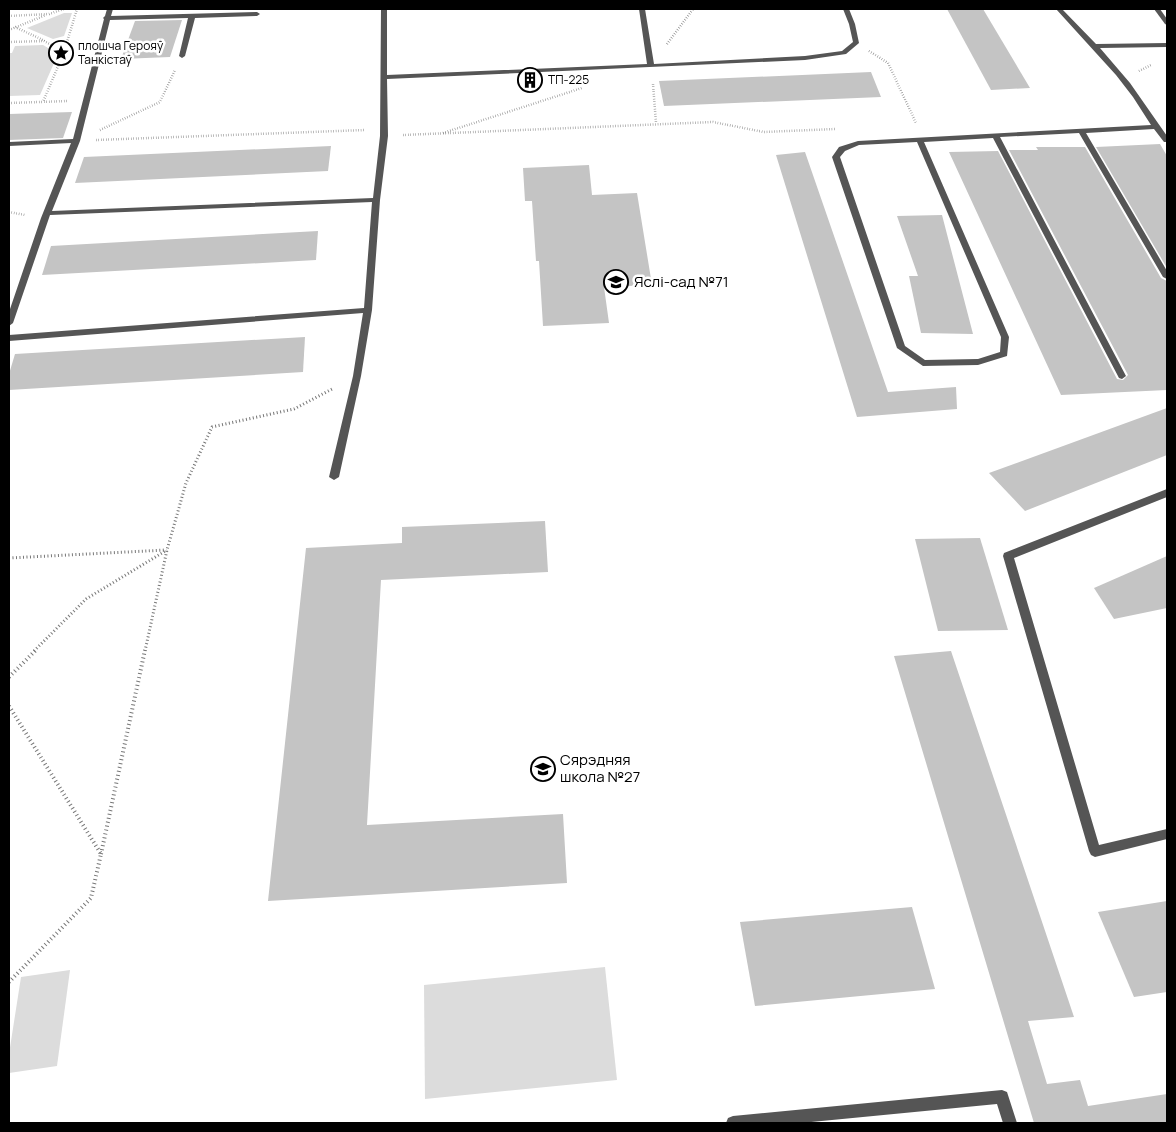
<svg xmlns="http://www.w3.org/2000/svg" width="1176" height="1132" font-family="Manrope,sans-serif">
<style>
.green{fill:#dcdcdc}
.building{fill:#c4c4c4}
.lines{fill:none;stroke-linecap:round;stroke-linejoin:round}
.path-far2{stroke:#777;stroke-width:2.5;stroke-dasharray:0.5 2;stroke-linecap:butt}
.path-far1{stroke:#777;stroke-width:3;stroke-dasharray:1 2.5;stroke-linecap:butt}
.path{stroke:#777;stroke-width:4;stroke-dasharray:1 3;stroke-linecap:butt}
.lane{fill:#555;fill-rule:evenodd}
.labels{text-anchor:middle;stroke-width:5;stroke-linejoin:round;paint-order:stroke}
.far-poi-label{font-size:12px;fill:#000;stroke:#fff;text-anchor:start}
.poi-label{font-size:15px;fill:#000;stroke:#fff;text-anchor:start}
</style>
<rect width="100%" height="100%" fill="#fff"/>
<g class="green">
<path d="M 64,13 L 72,13 L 64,36 L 53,39 L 27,28 Z"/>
<path d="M 43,45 L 58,54 L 40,95 L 9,96 L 9,53 L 12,53 L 15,46 Z"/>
<path d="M 605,967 L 617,1080 L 425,1099 L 424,985 Z"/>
<path d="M 70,970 L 57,1066 L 9,1073 L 9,1054 L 21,977 Z"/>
</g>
<g class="building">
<path d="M 947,9 L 983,9 L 1030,88 L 991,90 Z"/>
<path d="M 182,20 L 170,57 L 121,59 L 135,21 Z"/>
<path d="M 871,72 L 881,97 L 664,106 L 659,81 Z"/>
<path d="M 72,112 L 63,138 L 9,140 L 9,114 Z"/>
<path d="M 1160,144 L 1167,156 L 1167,268 L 1096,147 Z"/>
<path d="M 331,146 L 328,171 L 75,183 L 84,157 Z"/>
<path d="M 1036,147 L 1085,147 L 1161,278 L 1167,281 L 1167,390 L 1061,395 L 949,152 L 998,151 L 1117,379 L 1123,380 L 1128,375 L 1009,150 L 1038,150 Z"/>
<path d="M 805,152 L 888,392 L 956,387 L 957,409 L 857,417 L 776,155 Z"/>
<path d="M 589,165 L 592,195 L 637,193 L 652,285 L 604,287 L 609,323 L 543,326 L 539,261 L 536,261 L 532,201 L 525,201 L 523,168 Z"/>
<path d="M 942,215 L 973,334 L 921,333 L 909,276 L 918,276 L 897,216 Z"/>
<path d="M 318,231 L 316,260 L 42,275 L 51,246 Z"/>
<path d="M 305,337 L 303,372 L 9,390 L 9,374 L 15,354 Z"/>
<path d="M 1167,408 L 1167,455 L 1025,511 L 989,473 Z"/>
<path d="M 545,521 L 548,572 L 381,580 L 367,825 L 563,814 L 567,883 L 268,901 L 306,548 L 402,543 L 402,527 Z"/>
<path d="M 980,538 L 1008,630 L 938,631 L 915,539 Z"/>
<path d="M 1167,556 L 1167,608 L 1114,619 L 1094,588 Z"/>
<path d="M 951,651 L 1074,1017 L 1028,1021 L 1047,1084 L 1080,1080 L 1088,1106 L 1167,1094 L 1167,1123 L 1034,1123 L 894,656 Z"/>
<path d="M 1167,901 L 1167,992 L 1134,997 L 1098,912 Z"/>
<path d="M 912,907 L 935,989 L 755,1006 L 740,922 Z"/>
</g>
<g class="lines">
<g class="path-far2">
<path d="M 9,16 L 49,14 L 64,9"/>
<path d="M 15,27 L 43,40"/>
<path d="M 9,30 L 46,15"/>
<path d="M 9,42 L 44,41 L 64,52 L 43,102"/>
<path d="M 667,44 L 693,9"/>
<path d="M 869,51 L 888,63 L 916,123"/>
<path d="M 64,52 L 77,9"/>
<path d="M 1139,71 L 1151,65"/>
<path d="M 653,84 L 656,123"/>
<path d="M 9,103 L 68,101"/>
<path d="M 100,130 L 160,102 L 175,70"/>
<path d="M 443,133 L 582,88"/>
<path d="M 403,135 L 713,122 L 764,132 L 835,129"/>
<path d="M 96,140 L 365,130"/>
<path d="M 9,212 L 25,215"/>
</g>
<g class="path-far1">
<path d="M 9,558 L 166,550"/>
<path d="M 34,651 L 86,599 L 167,550"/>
<path d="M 145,651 L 167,550 L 186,483 L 212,427 L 294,409 L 334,388"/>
</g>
<g class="path">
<path d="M 9,677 L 36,650"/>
<path d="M 9,706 L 101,854 L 91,898 L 9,982"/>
<path d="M 101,854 L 145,650"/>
</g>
<g class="lane">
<path d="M 107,9 L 113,9 L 111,16 L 257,12 L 260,14 L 257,16 L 195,18 L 185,56 L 182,58 L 179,56 L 188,18 L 110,20 L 80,141 L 52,211 L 373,198 L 380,136 L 381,9 L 387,9 L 387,75 L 647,64 L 639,9 L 645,9 L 654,64 L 805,56 L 842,51 L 853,42 L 849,24 L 843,9 L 849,9 L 855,24 L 859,43 L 846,54 L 805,60 L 387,79 L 388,136 L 380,200 L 372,310 L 361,376 L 339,477 L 334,480 L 329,477 L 353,376 L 363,313 L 9,341 L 9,335 L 364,308 L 372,202 L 50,215 L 13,323 L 9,326 L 9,312 L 41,218 L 71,143 L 9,146 L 9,142 L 73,139 L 104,19 L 103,18 L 105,16 Z"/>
<path d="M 1056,9 L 1062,9 L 1096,44 L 1167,43 L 1167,47 L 1100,48 L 1130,83 L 1167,136 L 1167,142 L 1164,142 L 1154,129 L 1086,133 L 1167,271 L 1167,279 L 1163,277 L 1079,133 L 1000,137 L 1126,376 L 1122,379 L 1119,378 L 993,138 L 924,142 L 1009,337 L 1007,356 L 978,365 L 923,366 L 897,348 L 832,157 L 839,147 L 858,141 L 1151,125 L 1133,97 L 1116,75 ZM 917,142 L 1001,337 L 1000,352 L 978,359 L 925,360 L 905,346 L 840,157 L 845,151 L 859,145 Z"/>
<path d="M 1154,9 L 1160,9 L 1167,19 L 1167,25 L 1165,24 Z"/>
<path d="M 1167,489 L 1167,497 L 1014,558 L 1099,845 L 1167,829 L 1167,839 L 1095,857 L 1091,855 L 1089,851 L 1003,556 L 1004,553 Z"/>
<path d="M 1002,1090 L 1007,1092 L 1017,1123 L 1003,1123 L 997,1104 L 801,1123 L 726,1123 L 728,1118 L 733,1116 Z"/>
</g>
</g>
<defs>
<symbol id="sight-ring" viewBox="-11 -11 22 22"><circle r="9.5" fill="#fff" stroke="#000" stroke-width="1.5"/><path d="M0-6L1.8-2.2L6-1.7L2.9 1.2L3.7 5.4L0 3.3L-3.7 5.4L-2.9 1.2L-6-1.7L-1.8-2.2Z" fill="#000"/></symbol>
<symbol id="building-ring" viewBox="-11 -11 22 22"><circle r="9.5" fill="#fff" stroke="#000" stroke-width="1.5"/><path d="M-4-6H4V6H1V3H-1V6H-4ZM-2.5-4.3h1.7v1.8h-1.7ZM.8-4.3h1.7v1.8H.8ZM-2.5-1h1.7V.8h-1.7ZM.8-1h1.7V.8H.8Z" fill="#000"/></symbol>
<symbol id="school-ring" viewBox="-11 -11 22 22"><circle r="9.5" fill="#fff" stroke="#000" stroke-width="1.5"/><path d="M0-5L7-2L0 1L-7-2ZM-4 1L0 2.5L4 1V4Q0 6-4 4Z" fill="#000"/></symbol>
</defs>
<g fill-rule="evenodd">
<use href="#sight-ring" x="47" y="39" width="28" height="28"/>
<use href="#building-ring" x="516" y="66" width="28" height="28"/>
<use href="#school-ring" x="602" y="268" width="28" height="28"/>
<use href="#school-ring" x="529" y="755" width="28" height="28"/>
</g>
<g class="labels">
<g class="far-poi-label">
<text x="78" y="50">плошча Герояў<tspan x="78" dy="14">Танкістаў</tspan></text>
<text x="548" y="84">ТП-225</text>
</g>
<g class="poi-label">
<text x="634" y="287">Яслі-сад №71</text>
<text x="560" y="765">Сярэдняя<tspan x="560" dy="17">школа №27</tspan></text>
</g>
</g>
<rect width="1176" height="1132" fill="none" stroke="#000000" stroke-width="20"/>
</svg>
